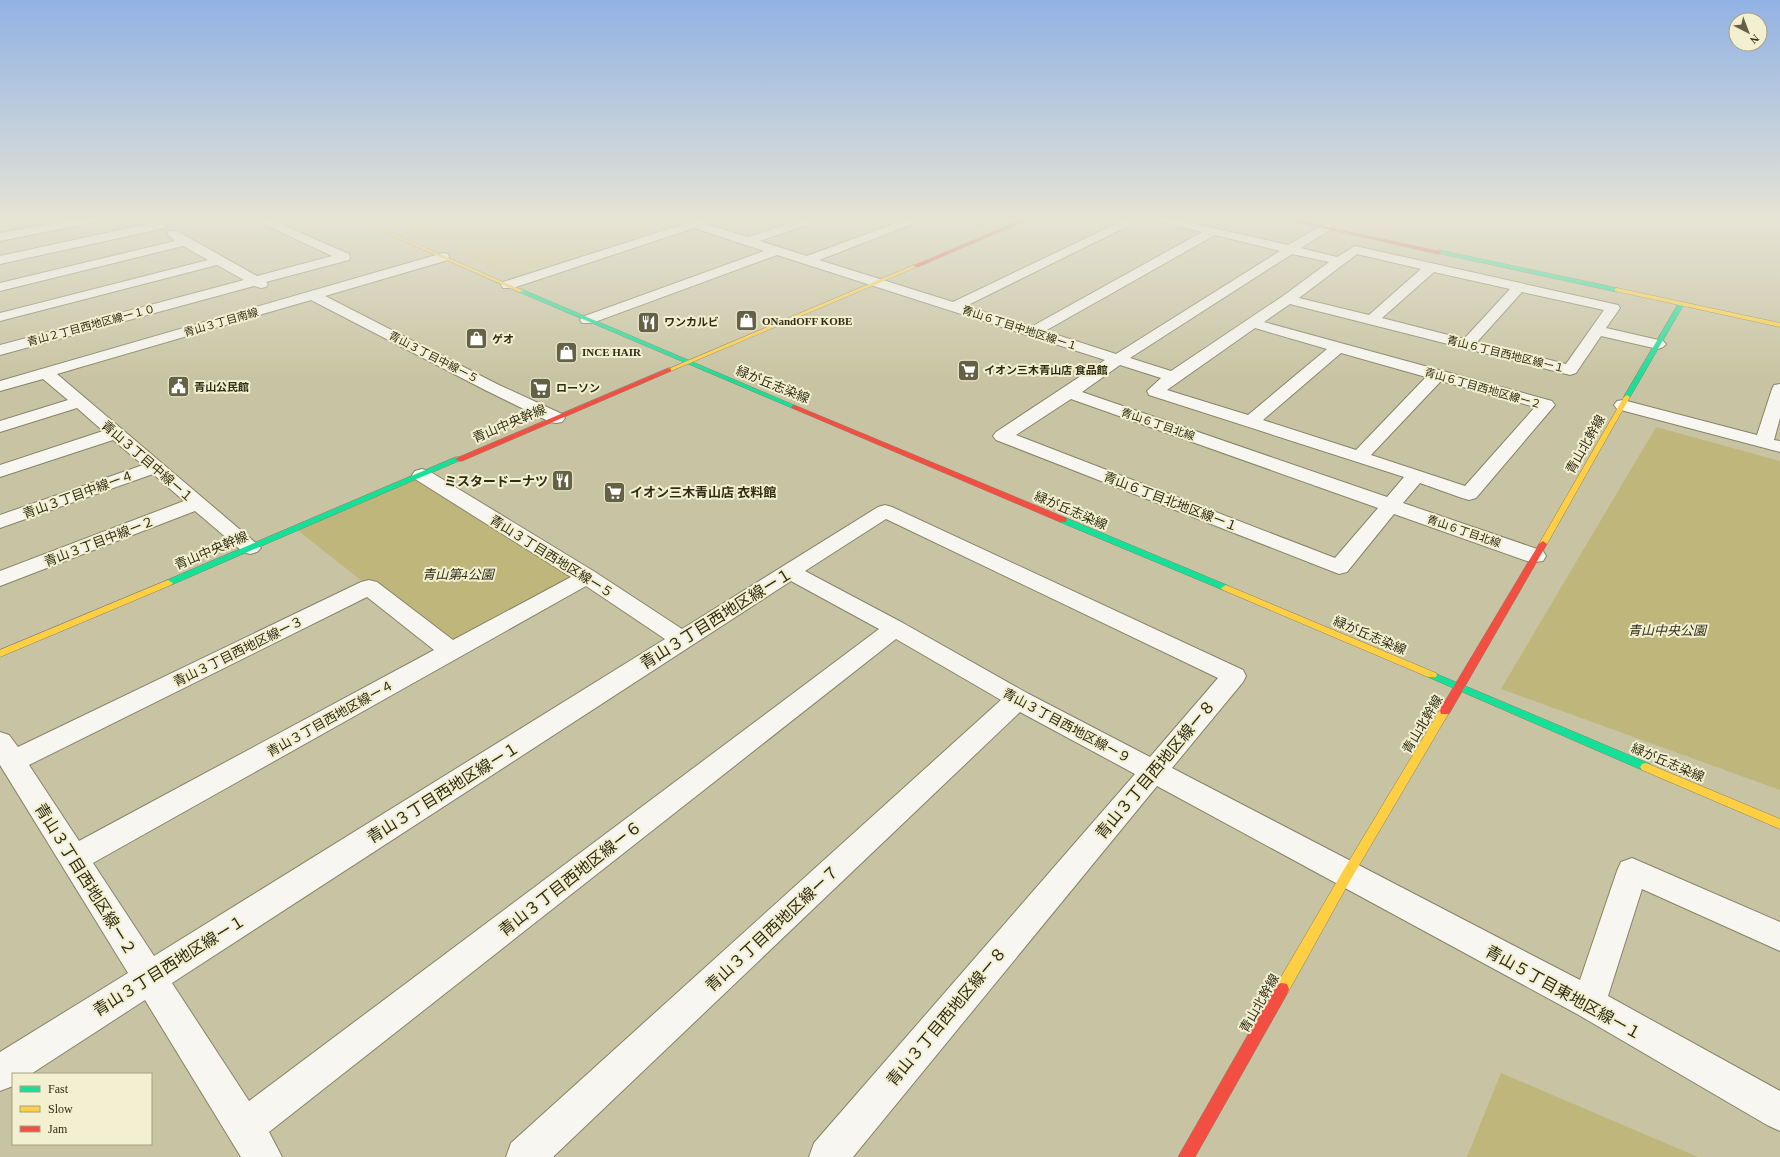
<svg xmlns="http://www.w3.org/2000/svg" width="1780" height="1157" font-family="'Times New Roman','Noto Sans JP',serif">
<style>
.built{fill:#cbc490}
.green{fill:#bfb67b}
.lines{fill:none;stroke-linecap:round;stroke-linejoin:round}
.street-casing{stroke:#878368;stroke-width:2}
.fast-casing{stroke:#878368;stroke-width:1}
.slow-casing{stroke:#878368;stroke-width:1}
.jam-casing{stroke:#878368;stroke-width:1}
.street{fill:#f7f6f1;fill-rule:evenodd}
.fast{fill:#16e098;fill-rule:evenodd}
.slow{fill:#ffcf43;fill-rule:evenodd}
.jam{fill:#f24e42;fill-rule:evenodd}
.labels{text-anchor:middle;stroke-width:4;stroke-linejoin:round;paint-order:stroke}
.far-poi-label{font-size:11px;font-weight:bold;fill:#302c14;stroke:#f3efd1;text-anchor:start}
.far-street-label{font-size:11px;fill:#302c14;stroke:#f3efd1}
.street-label{font-size:13px;fill:#302c14;stroke:#f3efd1}
.poi-label{font-size:13px;font-weight:bold;fill:#302c14;stroke:#f3efd1;text-anchor:end}
.park-label{font-size:13px;font-style:italic;fill:#302d19;stroke:#f3efd1}
.near-street-label{font-size:16px;fill:#302c14;stroke:#f3efd1}
</style>
<rect width="100%" height="100%" fill="#c8c3a2"/>
<path class="built" d="M 376,218 L 698,218 L 518,275 L 510,275 Z"/>
<g class="green">
<path d="M 945,218 L 1020,218 L 989,230 Z"/>
<path d="M 1656,427 L 1780,461 L 1780,790 L 1501,689 Z"/>
<path d="M 422,475 L 587,577 L 451,651 L 296,529 Z"/>
<path d="M 1501,1073 L 1698,1157 L 1467,1157 Z"/>
</g>
<g class="lines">
<defs>
<g id="street">
<path d="M 84,218 L 106,218 L 100,221 L 0,241 L 0,233 Z"/>
<path d="M 254,218 L 267,218 L 349,254 L 350,257 L 349,260 L 266,282 L 268,284 L 266,287 L 261,288 L 254,286 L 0,355 L 0,345 L 244,280 L 217,265 L 0,321 L 0,313 L 208,260 L 183,246 L 0,291 L 0,283 L 175,241 L 167,234 L 169,231 L 177,231 L 257,276 L 332,256 L 255,220 Z"/>
<path d="M 703,218 L 711,218 L 713,220 L 706,224 L 748,237 L 807,218 L 822,218 L 821,220 L 760,241 L 807,256 L 910,218 L 924,218 L 923,220 L 819,260 L 953,302 L 1128,218 L 1141,218 L 1140,220 L 966,306 L 1031,327 L 1202,232 L 1152,220 L 1151,218 L 1169,218 L 1288,245 L 1326,223 L 1330,224 L 1332,227 L 1330,230 L 1301,248 L 1337,257 L 1355,246 L 1618,305 L 1620,308 L 1606,328 L 1663,341 L 1666,344 L 1663,347 L 1658,349 L 1601,336 L 1576,373 L 1570,375 L 1290,304 L 1264,322 L 1552,401 L 1555,405 L 1476,498 L 1469,500 L 1462,498 L 1420,483 L 1403,503 L 1543,551 L 1546,556 L 1543,561 L 1535,562 L 1527,561 L 1394,514 L 1347,572 L 1339,574 L 996,440 L 993,436 L 996,432 L 1105,360 L 777,255 L 592,323 L 582,323 L 580,320 L 582,317 L 764,251 L 694,228 L 513,288 L 503,288 L 501,285 L 503,282 ZM 1215,235 L 1280,251 L 1116,354 L 1045,331 ZM 1292,254 L 1329,262 L 1283,296 L 1171,371 L 1130,358 ZM 1357,254 L 1421,269 L 1369,315 L 1299,298 ZM 1434,272 L 1510,289 L 1464,339 L 1382,318 ZM 1522,292 L 1604,310 L 1566,364 L 1477,342 ZM 1255,328 L 1327,349 L 1248,415 L 1167,390 ZM 1341,353 L 1426,377 L 1356,450 L 1263,420 ZM 1120,365 L 1161,378 L 1147,391 L 1149,395 L 1404,477 L 1387,497 L 1082,392 ZM 1441,381 L 1535,407 L 1465,486 L 1371,455 ZM 1071,399 L 1378,508 L 1335,558 L 1016,435 Z"/>
<path d="M 161,221 L 167,225 L 165,228 L 0,264 L 0,256 Z"/>
<path d="M 443,253 L 448,254 L 449,257 L 448,260 L 325,296 L 497,384 L 562,414 L 565,418 L 562,422 L 556,423 L 550,422 L 485,390 L 311,300 L 57,374 L 257,544 L 261,548 L 257,552 L 250,554 L 243,552 L 195,511 L 0,586 L 0,571 L 184,501 L 153,474 L 0,528 L 0,515 L 143,465 L 113,440 L 0,477 L 0,465 L 103,431 L 77,408 L 0,432 L 0,421 L 68,400 L 43,379 L 0,391 L 0,381 Z"/>
<path d="M 1780,384 L 1780,418 L 1774,440 L 1780,441 L 1780,452 L 1617,409 L 1614,405 L 1617,401 L 1623,400 L 1757,435 L 1772,389 L 1774,385 Z"/>
<path d="M 422,469 L 429,471 L 595,572 L 682,629 L 878,507 L 885,505 L 892,507 L 1243,670 L 1246,676 L 1243,682 L 1172,768 L 1580,980 L 1617,871 L 1621,862 L 1632,858 L 1780,922 L 1780,951 L 1642,889 L 1608,996 L 1780,1091 L 1780,1131 L 1767,1125 L 1577,1014 L 1157,786 L 853,1157 L 809,1157 L 814,1143 L 1135,774 L 1020,712 L 553,1157 L 506,1157 L 511,1143 L 1001,700 L 896,639 L 269,1132 L 282,1157 L 241,1157 L 145,1000 L 31,1074 L 13,1074 L 13,1086 L 0,1091 L 0,1052 L 128,973 L 0,765 L 0,732 L 9,735 L 18,747 L 361,582 L 369,580 L 377,582 L 453,640 L 571,577 L 415,479 L 412,475 L 415,471 ZM 886,519 L 1218,678 L 1150,757 L 1027,693 L 903,623 L 805,571 ZM 791,581 L 879,629 L 249,1101 L 172,983 ZM 586,586 L 665,639 L 154,956 L 93,863 ZM 367,597 L 434,650 L 79,841 L 29,765 Z"/>
</g>
<g id="fast">
<path d="M 1439,250 L 1617,288 L 1620,290 L 1617,292 L 1437,253 L 1436,252 Z"/>
<path d="M 521,289 L 796,406 L 797,407 L 796,408 L 792,408 L 519,292 L 519,290 Z"/>
<path d="M 1679,303 L 1684,304 L 1630,397 L 1629,398 L 1625,398 L 1624,397 Z"/>
<path d="M 456,457 L 459,457 L 463,459 L 171,585 L 168,586 L 163,583 L 165,581 Z"/>
<path d="M 1060,518 L 1066,518 L 1229,586 L 1231,588 L 1229,590 L 1223,590 L 1060,522 L 1059,520 Z"/>
<path d="M 1432,672 L 1650,764 L 1652,767 L 1650,770 L 1646,771 L 1642,770 L 1428,677 L 1427,675 L 1428,673 Z"/>
</g>
<g id="slow">
<path d="M 352,218 L 357,218 L 524,291 L 519,292 Z"/>
<path d="M 914,265 L 919,266 L 671,371 L 666,370 Z"/>
<path d="M 1617,288 L 1780,323 L 1780,327 L 1615,291 L 1615,289 Z"/>
<path d="M 1627,395 L 1630,397 L 1547,544 L 1546,546 L 1540,546 L 1539,544 L 1624,397 Z"/>
<path d="M 168,580 L 173,583 L 171,585 L 0,657 L 0,650 Z"/>
<path d="M 1226,585 L 1436,673 L 1437,675 L 1436,677 L 1428,677 L 1223,590 L 1221,588 Z"/>
<path d="M 1445,707 L 1449,708 L 1450,711 L 1351,879 L 1287,994 L 1282,995 L 1277,994 L 1275,989 L 1277,984 L 1343,871 L 1441,708 Z"/>
<path d="M 1646,763 L 1780,819 L 1780,829 L 1642,770 L 1640,767 L 1642,764 Z"/>
</g>
<g id="jam">
<path d="M 1026,218 L 1031,218 L 918,267 L 913,266 Z"/>
<path d="M 1279,218 L 1285,218 L 1442,252 L 1439,254 Z"/>
<path d="M 669,368 L 671,369 L 671,371 L 462,461 L 459,461 L 455,459 Z"/>
<path d="M 794,405 L 1066,518 L 1067,520 L 1066,522 L 1060,522 L 792,408 L 791,407 Z"/>
<path d="M 1543,541 L 1547,544 L 1449,714 L 1441,714 L 1440,711 L 1441,708 L 1539,544 Z"/>
<path d="M 1282,983 L 1287,984 L 1289,989 L 1287,994 L 1195,1157 L 1178,1157 L 1277,984 Z"/>
</g>
</defs>
<use href="#street" class="street-casing"/>
<use href="#fast" class="fast-casing"/>
<use href="#slow" class="slow-casing"/>
<use href="#jam" class="jam-casing"/>
<use href="#street" class="street"/>
<use href="#fast" class="fast"/>
<use href="#slow" class="slow"/>
<use href="#jam" class="jam"/>
</g>
<linearGradient id="sky" x2="0" y2="1"><stop stop-color="#91b2e4"/><stop offset="0.58" stop-color="#e6e4d5"/><stop offset="1" stop-color="#e6e4d5" stop-opacity="0"/></linearGradient>
<rect width="1780" height="379" fill="url(#sky)"/>
<defs>
<symbol id="shop-square" viewBox="-11 -11 22 22"><rect x="-9" y="-9" width="18" height="18" rx="4" fill="#656146" stroke="#f3efd1"/><path d="M-5-2.5h2.3a2.7 3.5 0 0 1 5.4 0H5L5.5 6h-11ZM-1.5-2.5h3a1.5 2.3 0 0 0-3 0Z" fill="#fff"/></symbol>
<symbol id="restaurant-square" viewBox="-11 -11 22 22"><rect x="-9" y="-9" width="18" height="18" rx="4" fill="#656146" stroke="#f3efd1"/><path d="M-5-6h1v4h1v-4h1v4h1v-4h1v5L-1.5 .5V6h-2V.5L-5-1ZM5-6V6H3V1.5H1.5Q1.5-4 5-6Z" fill="#fff"/></symbol>
<symbol id="supermarket-square" viewBox="-11 -11 22 22"><rect x="-9" y="-9" width="18" height="18" rx="4" fill="#656146" stroke="#f3efd1"/><path d="M-6-5.5h2.5l.6 2H6L4.5 2H-2.5L-4.4-4H-6ZM-1.5 3.2a1.3 1.3 0 1 0 .1 0ZM3 3.2a1.3 1.3 0 1 0 .1 0Z" fill="#fff"/></symbol>
<symbol id="civic-square" viewBox="-11 -11 22 22"><rect x="-9" y="-9" width="18" height="18" rx="4" fill="#656146" stroke="#f3efd1"/><path d="M-.6-6.5H3V-4.5H.6V-3L4-1V1h2V6H-6V1h2V-1L-.6-3ZM-1.2 2.5V6h2.4V2.5Z" fill="#fff"/></symbol>
</defs>
<g fill-rule="evenodd">
<use href="#shop-square" x="734" y="308" width="25" height="25"/>
<use href="#restaurant-square" x="636" y="310" width="25" height="25"/>
<use href="#shop-square" x="464" y="326" width="25" height="25"/>
<use href="#shop-square" x="554" y="340" width="25" height="25"/>
<use href="#supermarket-square" x="956" y="358" width="25" height="25"/>
<use href="#civic-square" x="166" y="374" width="25" height="25"/>
<use href="#supermarket-square" x="528" y="376" width="25" height="25"/>
<use href="#restaurant-square" x="550" y="468" width="25" height="25"/>
<use href="#supermarket-square" x="602" y="480" width="25" height="25"/>
</g>
<g class="labels">
<g class="far-poi-label">
<text x="762" y="325">ONandOFF KOBE</text>
<text x="664" y="326">ワンカルビ</text>
<text x="492" y="343">ゲオ</text>
<text x="582" y="356">INCE HAIR</text>
<text x="984" y="374">イオン三木青山店 食品館</text>
<text x="194" y="391">青山公民館</text>
<text x="556" y="392">ローソン</text>
</g>
<g class="far-street-label">
<text transform="translate(221 322) rotate(-16)" y="4">青山３丁目南線</text>
<text transform="translate(91 325) rotate(-15)" y="4">青山２丁目西地区線ー１０</text>
<text transform="translate(1020 328) rotate(18)" y="4">青山６丁目中地区線ー１</text>
<text transform="translate(1506 354) rotate(14)" y="4">青山６丁目西地区線ー１</text>
<text transform="translate(434 357) rotate(27)" y="4">青山３丁目中線ー５</text>
<text transform="translate(1483 388) rotate(16)" y="4">青山６丁目西地区線ー２</text>
<text transform="translate(1158 424) rotate(19)" y="4">青山６丁目北線</text>
<text transform="translate(1464 531) rotate(19)" y="4">青山６丁目北線</text>
</g>
<g class="street-label">
<text transform="translate(773 384) rotate(22)" y="5">緑が丘志染線</text>
<text transform="translate(509 423) rotate(-23)" y="5">青山中央幹線</text>
<text transform="translate(1585 444) rotate(-60)" y="5">青山北幹線</text>
<text transform="translate(148 461) rotate(41)" y="5">青山３丁目中線ー１</text>
<text transform="translate(78 494) rotate(-20)" y="5">青山３丁目中線ー４</text>
<text transform="translate(1171 501) rotate(21)" y="5">青山６丁目北地区線ー１</text>
<text transform="translate(1071 510) rotate(23)" y="5">緑が丘志染線</text>
<text transform="translate(99 541) rotate(-21)" y="5">青山３丁目中線ー２</text>
<text transform="translate(211 550) rotate(-23)" y="5">青山中央幹線</text>
<text transform="translate(552 556) rotate(32)" y="5">青山３丁目西地区線ー５</text>
<text transform="translate(1370 635) rotate(23)" y="5">緑が丘志染線</text>
<text transform="translate(238 651) rotate(-26)" y="5">青山３丁目西地区線ー３</text>
<text transform="translate(330 718) rotate(-29)" y="5">青山３丁目西地区線ー４</text>
<text transform="translate(1422 724) rotate(-59)" y="5">青山北幹線</text>
<text transform="translate(1067 725) rotate(28)" y="5">青山３丁目西地区線ー９</text>
<text transform="translate(1668 762) rotate(23)" y="5">緑が丘志染線</text>
<text transform="translate(1259 1003) rotate(-60)" y="5">青山北幹線</text>
</g>
<g class="poi-label">
<text x="548" y="486">ミスタードーナツ</text>
<text x="630" y="497" text-anchor="start">イオン三木青山店 衣料館</text>
</g>
<g class="park-label">
<text x="458" y="579">青山第4公園</text>
<text x="1667" y="635">青山中央公園</text>
</g>
<g class="near-street-label">
<text transform="translate(716 618) rotate(-32)" y="6">青山３丁目西地区線ー１</text>
<text transform="translate(1155 769) rotate(-50)" y="6">青山３丁目西地区線ー８</text>
<text transform="translate(443 792) rotate(-32)" y="6">青山３丁目西地区線ー１</text>
<text transform="translate(570 878) rotate(-38)" y="6">青山３丁目西地区線ー６</text>
<text transform="translate(86 879) rotate(58)" y="6">青山３丁目西地区線ー２</text>
<text transform="translate(772 928) rotate(-43)" y="6">青山３丁目西地区線ー７</text>
<text transform="translate(169 965) rotate(-32)" y="6">青山３丁目西地区線ー１</text>
<text transform="translate(1564 992) rotate(29)" y="6">青山５丁目東地区線ー１</text>
<text transform="translate(946 1016) rotate(-50)" y="6">青山３丁目西地区線ー８</text>
</g>
</g>
<rect x="12" y="1073" width="140" height="72" fill="#f3efd1" stroke="#a5a185"/>
<rect x="20" y="1086" width="20" height="6" fill="#16e098" stroke="#a5a185"/>
<text x="48" y="1093" font-size="12" fill="#302c14">Fast</text>
<rect x="20" y="1106" width="20" height="6" fill="#ffcf43" stroke="#a5a185"/>
<text x="48" y="1113" font-size="12" fill="#302c14">Slow</text>
<rect x="20" y="1126" width="20" height="6" fill="#f24e42" stroke="#a5a185"/>
<text x="48" y="1133" font-size="12" fill="#302c14">Jam</text>
<g transform="translate(1748 32) rotate(138)"><circle r="19" fill="#f3efd1" stroke="#a5a185"/>
<path d="M0-3L7 15L0 10L-7 15Z" fill="#656146"/>
<text y="-6" font-size="11" font-weight="bold" text-anchor="middle" fill="#302c14">N</text>
</g>
</svg>
